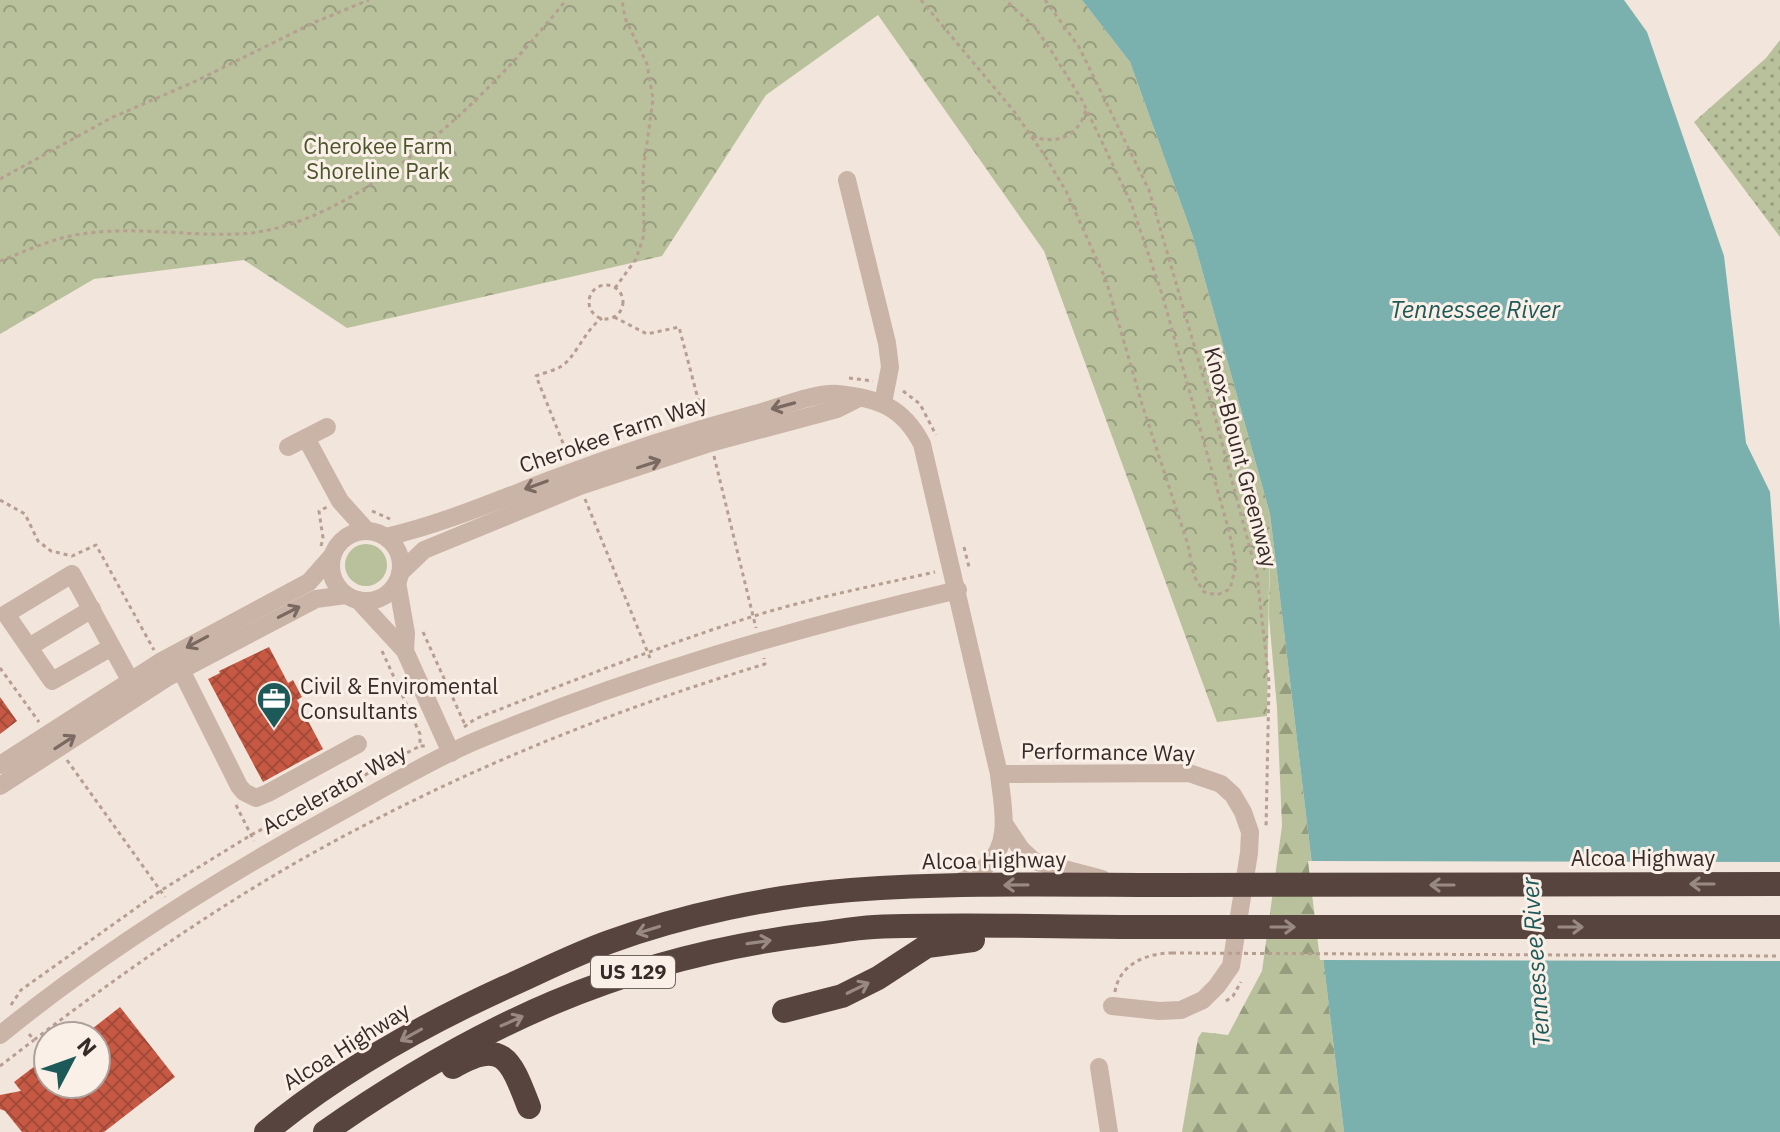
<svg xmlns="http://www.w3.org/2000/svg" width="1780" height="1132" font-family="'IBM Plex Sans',sans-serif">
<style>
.grass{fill:#b8c19b}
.forest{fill:url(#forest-firs)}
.park{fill:url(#park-crowns)}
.garden{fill:url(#garden-dots)}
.water{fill:#7ab0ad}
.pier{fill:#f2e5db}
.building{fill:url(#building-cross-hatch)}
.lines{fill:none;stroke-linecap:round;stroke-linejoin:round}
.path{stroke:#b69e91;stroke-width:3;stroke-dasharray:4 4;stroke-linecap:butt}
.minor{stroke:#cab4a7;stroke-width:18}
.highway{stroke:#58443f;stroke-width:24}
.path-bridge{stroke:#b69e91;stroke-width:3;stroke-dasharray:4 4;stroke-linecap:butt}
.highway-bridge{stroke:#58443f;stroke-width:24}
.oneway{stroke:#796961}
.oneway2{stroke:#998983}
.labels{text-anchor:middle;stroke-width:6;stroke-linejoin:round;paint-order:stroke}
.shield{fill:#faf0e8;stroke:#726662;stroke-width:2}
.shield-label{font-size:20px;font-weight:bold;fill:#372b28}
.park-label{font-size:22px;fill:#49552b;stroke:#faf0e8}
.street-label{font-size:22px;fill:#372b28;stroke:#faf0e8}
.poi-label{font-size:22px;fill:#372b28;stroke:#faf0e8;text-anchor:start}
.water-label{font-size:24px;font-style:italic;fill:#1d5958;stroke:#faf0e8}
</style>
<defs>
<pattern id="forest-firs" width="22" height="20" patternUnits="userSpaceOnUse" patternTransform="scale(2)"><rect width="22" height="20" fill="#b8c19b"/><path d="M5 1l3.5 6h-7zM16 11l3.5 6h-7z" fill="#969d7e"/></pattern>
<pattern id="park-crowns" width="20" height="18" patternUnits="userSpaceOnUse" patternTransform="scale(2)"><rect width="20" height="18" fill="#b8c19b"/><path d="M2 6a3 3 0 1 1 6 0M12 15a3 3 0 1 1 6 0" fill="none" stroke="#969d7e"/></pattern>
<pattern id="garden-dots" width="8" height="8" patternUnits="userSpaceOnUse" patternTransform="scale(2)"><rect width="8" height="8" fill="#b8c19b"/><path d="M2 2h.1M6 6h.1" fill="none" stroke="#969d7e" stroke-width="1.8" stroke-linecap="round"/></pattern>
<pattern id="building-cross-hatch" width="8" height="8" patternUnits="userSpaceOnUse" patternTransform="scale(2)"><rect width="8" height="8" fill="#c75944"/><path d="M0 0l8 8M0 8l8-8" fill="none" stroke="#a24a39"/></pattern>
</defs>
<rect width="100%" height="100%" fill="#f2e5db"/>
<circle class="grass" cx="366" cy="565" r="21"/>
<path class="forest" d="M 1270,514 L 1344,1132 L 1182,1132 L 1198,1038 L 1202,1032 L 1228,1035 L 1262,971 L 1282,826 L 1277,708 L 1269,617 Z"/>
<path class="park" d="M 0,0 L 1082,0 L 1130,62 L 1192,234 L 1270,514 L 1267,716 L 1217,722 L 1044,251 L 878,15 L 766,95 L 662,256 L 347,328 L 244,260 L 94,279 L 0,334 Z"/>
<path class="garden" d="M 1780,40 L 1780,237 L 1694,122 L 1766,58 Z"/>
<path class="water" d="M 1082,0 L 1624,0 L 1647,32 L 1724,256 L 1746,443 L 1770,492 L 1780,629 L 1780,1132 L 1344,1132 L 1270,514 L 1192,234 L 1130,62 Z"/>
<path class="pier" d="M 1308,861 L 1780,862 L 1780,961 L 1320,960 Z"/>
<g class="building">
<path d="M 269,647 L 288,683 L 293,680 L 302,697 L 297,700 L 323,749 L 263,782 L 208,679 L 220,673 L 219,671 Z"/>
<path d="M 0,697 L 17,721 L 0,734 Z"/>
<path d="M 120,1007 L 175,1077 L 104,1132 L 22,1132 L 5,1111 L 0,1109 L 0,1095 L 21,1091 L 14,1082 L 48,1056 L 48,1084 L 96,1084 L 96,1036 L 83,1036 Z"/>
</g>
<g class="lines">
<g class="path">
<path d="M 921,0 L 1013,110 L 1045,156 L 1066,191 L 1106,280 L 1142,404 L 1188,545 L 1194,576 L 1204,592 L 1217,595 L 1230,589 L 1236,565 L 1229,531 L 1162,294 L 1131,203 L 1082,100 L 1052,52 L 1034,26 L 1005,0"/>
<path d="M 1045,0 L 1079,47 L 1149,190 L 1217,424 L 1257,575 L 1269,682 L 1266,829"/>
<path d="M 1032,136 C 1057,146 1080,135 1086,109"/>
<path d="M 0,179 L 111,118 L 196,81 L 315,22 L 369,0"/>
<path d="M 0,261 C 26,251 53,238 81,234 C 133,226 186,236 238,234 C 358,229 496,89 566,0"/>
<circle cx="606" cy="302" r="17"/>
<path d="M 615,288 L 636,259 L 644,235 L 643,172 L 653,99 L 647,64 L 625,18 L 622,0"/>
<path d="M 614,317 L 647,334 L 679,327 L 702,414"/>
<path d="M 849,378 L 873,381"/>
<path d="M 903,391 L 920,404 L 936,435"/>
<path d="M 714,456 L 756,628"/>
<path d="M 569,458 L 536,376 C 543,373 553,371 560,367 C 576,358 583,332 602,318"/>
<path d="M 585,499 L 650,658"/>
<path d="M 0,500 L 25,514 L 38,541 L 51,551 L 72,556 L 96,545 L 154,650"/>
<path d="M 372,511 L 390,519"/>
<path d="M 321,546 L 323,538 L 319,511 L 327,507"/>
<path d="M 964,547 L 969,567 L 966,568"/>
<path d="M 423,632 L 466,727"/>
<path d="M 382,651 L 420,734 L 420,746 L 425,746"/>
<path d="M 0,668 L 39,722"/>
<path d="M 464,727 L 475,719 C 567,683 657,647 751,617 C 811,598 873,586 935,572"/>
<path d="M 67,760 L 165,897"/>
<path d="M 236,805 L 254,841"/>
<path d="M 1115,992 C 1119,964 1147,953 1172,953"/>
<path d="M 1226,1001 L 1233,996 L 1241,982"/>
<path d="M 11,1005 L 21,990 L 160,891 L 251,835 L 420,746"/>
<path d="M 29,1034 L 34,1040 C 139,960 248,885 365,825 C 493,758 627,706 765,664 L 764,658"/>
<path d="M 0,1066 L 34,1040"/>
</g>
<g class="minor">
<path d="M 847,180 L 887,343 L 890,367 L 883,403"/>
<path d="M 306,438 L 340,501 L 367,531"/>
<path d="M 288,447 L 327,427"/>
<circle cx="366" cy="566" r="35"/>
<path d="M 386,537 C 443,524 498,500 553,479 C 619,454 687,432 755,414 C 778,408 815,392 838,394 C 878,398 903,407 922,444 L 999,774 C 1002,804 1013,843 986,866 C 977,874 964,879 954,886"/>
<path d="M 400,573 L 424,550 L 580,486 L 710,443 L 837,409 L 859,398"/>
<path d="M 397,582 L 406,633 L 405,651"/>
<path d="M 358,600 L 405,651 L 451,753"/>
<path d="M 29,647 L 92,609"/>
<path d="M 112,647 L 52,681 L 6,614 L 72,574 L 124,669 L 130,680"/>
<path d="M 181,670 L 239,786 L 244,792 L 256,798 L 268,793 L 358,744"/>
<path d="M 0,765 L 160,662 L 309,582 L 332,556"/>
<path d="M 999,774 L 1189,773 L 1221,784 L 1233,795 L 1243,812 L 1250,832 L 1249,853 L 1231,966 L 1217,986 L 1203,1000 L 1181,1010 L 1159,1011 L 1112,1006"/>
<path d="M 0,786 L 168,677 L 316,599 L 346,595"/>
<path d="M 1005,825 L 1021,849 L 1034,861 L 1102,879"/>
<path d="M 0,1035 C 103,951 217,880 333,816 C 379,791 425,763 473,742 C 630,676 792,629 958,590"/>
<path d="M 1099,1067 L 1109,1132"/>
</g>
<g class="highway">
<path d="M 784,1011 L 842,996 L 878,978 L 927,946 L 973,940"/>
<path d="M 453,1067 C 504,1037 511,1061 529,1107"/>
<path d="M 266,1132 C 338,1072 419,1027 504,988 C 538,973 573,955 609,942 C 683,915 772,896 851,890 C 959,882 1069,885 1178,885"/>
<path d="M 325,1132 C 477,1026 623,958 808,935 C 830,933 852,928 874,927 C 975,923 1076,928 1177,927"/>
</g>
<path class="path-bridge" d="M 1172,953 L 1780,956"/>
<g class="highway-bridge">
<path d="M 1178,885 L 1780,884"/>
<path d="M 1177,927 L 1780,927"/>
</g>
</g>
<defs><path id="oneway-shaft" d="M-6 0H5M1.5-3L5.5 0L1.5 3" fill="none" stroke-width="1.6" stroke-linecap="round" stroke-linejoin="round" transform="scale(2)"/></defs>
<g class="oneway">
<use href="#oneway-shaft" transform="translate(783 406) rotate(165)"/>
<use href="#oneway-shaft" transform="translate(649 464) rotate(-18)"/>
<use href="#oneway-shaft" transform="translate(536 485) rotate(160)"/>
<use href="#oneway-shaft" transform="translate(289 612) rotate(-27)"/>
<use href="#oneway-shaft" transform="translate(197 642) rotate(152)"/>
<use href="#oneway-shaft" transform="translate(65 742) rotate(-33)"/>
</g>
<g class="oneway2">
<use href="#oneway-shaft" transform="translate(1702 884) rotate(180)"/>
<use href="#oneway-shaft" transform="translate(1016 885) rotate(179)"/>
<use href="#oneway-shaft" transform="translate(1442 885) rotate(180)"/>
<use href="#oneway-shaft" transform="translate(1283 927)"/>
<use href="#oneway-shaft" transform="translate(1571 927)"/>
<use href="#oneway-shaft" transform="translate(648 930) rotate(163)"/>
<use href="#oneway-shaft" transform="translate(759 942) rotate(-8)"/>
<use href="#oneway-shaft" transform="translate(858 988) rotate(-26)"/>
<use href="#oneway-shaft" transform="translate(512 1021) rotate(-24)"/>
<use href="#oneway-shaft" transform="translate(411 1035) rotate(151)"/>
</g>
<defs>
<symbol id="office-pin" viewBox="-11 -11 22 30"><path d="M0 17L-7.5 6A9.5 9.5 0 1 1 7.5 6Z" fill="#1d5958" stroke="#faf0e8"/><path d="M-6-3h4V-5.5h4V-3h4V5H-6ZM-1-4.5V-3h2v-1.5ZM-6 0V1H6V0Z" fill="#fff"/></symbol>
</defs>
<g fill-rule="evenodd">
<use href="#office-pin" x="254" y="679" width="40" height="54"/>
</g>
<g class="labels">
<rect class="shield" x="591" y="956" width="84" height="32" rx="6"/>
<g class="shield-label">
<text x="633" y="979">US 129</text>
</g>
<g class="park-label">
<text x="378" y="154">Cherokee Farm<tspan x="378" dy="25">Shoreline Park</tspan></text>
</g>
<g class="street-label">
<text transform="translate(613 434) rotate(-19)" y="8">Cherokee Farm Way</text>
<text transform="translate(1241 457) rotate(75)" y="8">Knox-Blount Greenway</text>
<text transform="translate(1108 752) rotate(1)" y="8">Performance Way</text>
<text transform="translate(334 789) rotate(-29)" y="8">Accelerator Way</text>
<text x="1643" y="866">Alcoa Highway</text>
<text transform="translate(994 860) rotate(-1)" y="8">Alcoa Highway</text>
<text transform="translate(346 1046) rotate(-32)" y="8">Alcoa Highway</text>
</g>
<g class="poi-label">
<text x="300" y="694">Civil &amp; Enviromental<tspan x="300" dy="25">Consultants</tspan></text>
</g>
<g class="water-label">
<text x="1475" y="318">Tennessee River</text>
<text transform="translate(1536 962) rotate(-94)" y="8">Tennessee River</text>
</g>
</g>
<g transform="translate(72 1060) rotate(49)"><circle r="38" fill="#faf0e8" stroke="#aca19b" stroke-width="2"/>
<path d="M0-6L14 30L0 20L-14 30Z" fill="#1d5958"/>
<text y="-12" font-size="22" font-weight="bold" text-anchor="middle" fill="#372b28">N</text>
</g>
</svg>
